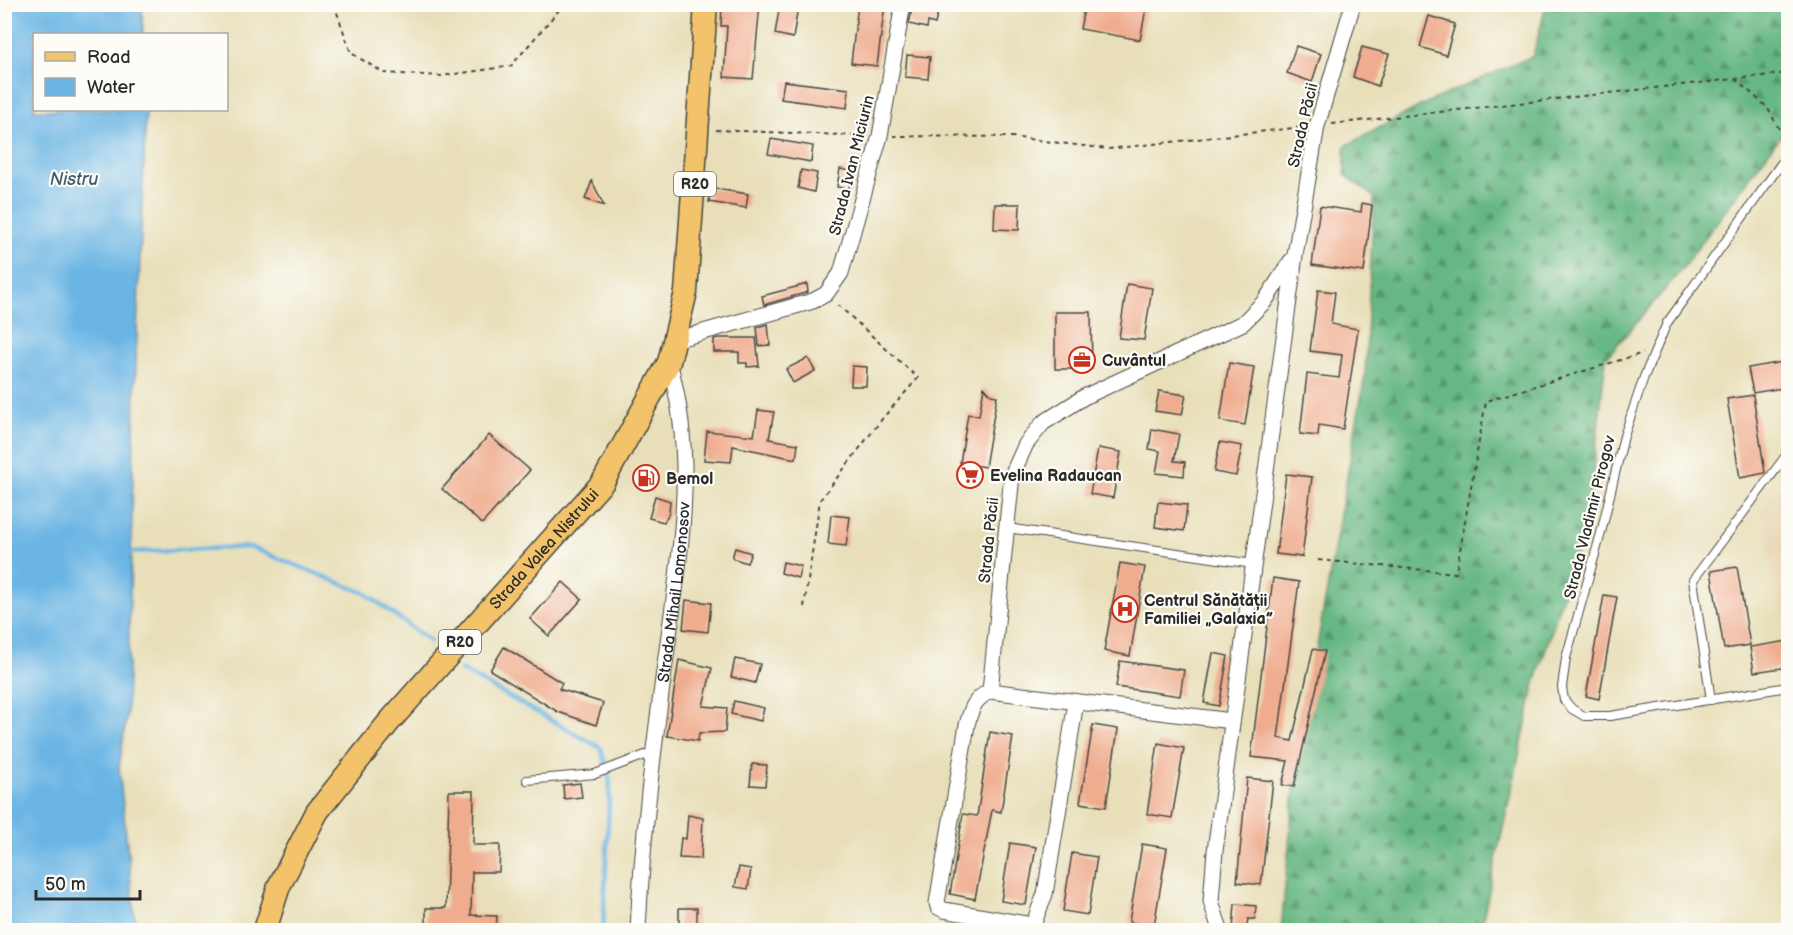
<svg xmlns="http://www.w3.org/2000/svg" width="1793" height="935" font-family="'Balsamiq Sans',sans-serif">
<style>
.built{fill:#ead8ba}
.forest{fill:url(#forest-firs);stroke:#487157;stroke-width:1.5}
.water{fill:#6bb5e4;stroke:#4b7088;stroke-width:1.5}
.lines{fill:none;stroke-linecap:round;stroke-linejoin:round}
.stream{stroke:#6bb5e4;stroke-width:4.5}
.building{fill:#efac8e}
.lane-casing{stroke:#474640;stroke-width:10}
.street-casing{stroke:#474640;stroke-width:17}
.primary-casing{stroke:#474640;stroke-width:25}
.path{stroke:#474640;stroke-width:2;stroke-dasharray:4.5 4.5;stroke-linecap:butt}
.lane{stroke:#fff;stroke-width:8}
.street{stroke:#fff;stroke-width:15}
.primary{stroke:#f2c36a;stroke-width:22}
.labels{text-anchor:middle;stroke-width:4.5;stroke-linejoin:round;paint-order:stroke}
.shield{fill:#fdfcf7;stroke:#6a6a68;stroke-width:1.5}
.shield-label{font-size:15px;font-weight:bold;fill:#2b2b2b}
.street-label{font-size:16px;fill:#2b2b2b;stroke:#fdfcf7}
.poi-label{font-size:16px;font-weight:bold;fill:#2b2b2b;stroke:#fdfcf7;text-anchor:start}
.water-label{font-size:18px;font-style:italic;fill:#415b6c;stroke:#fdfcf7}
</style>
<defs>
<pattern id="forest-firs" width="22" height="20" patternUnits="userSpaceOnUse" patternTransform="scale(1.5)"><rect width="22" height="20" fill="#66b783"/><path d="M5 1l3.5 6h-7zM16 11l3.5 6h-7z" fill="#54956b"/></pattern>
</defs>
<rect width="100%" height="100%" fill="#fdfcf7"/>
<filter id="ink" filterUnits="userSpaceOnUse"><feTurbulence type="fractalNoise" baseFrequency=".0167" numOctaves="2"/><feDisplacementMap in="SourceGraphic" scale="12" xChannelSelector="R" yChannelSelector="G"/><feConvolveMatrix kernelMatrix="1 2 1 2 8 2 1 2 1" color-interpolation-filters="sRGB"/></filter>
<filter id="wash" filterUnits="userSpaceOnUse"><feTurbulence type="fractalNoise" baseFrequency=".008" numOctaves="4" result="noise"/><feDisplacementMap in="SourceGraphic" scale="24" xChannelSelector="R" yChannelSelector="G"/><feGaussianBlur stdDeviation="1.35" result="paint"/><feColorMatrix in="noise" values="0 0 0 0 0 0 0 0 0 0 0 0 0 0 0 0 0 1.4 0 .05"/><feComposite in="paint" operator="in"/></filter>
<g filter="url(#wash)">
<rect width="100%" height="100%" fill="#e8dfb9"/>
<path class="built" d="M 1788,473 L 1788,621 L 1783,621 L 1762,512 Z"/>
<path class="forest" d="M 1546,5 L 1788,5 L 1788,126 L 1679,273 L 1606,358 L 1588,517 L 1535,683 L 1482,923 L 1478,930 L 1281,930 L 1297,759 L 1365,375 L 1374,197 L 1345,175 L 1345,146 L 1428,102 L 1533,56 Z"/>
<path class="water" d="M 5,4 L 142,5 L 143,34 L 34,34 L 34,110 L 146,110 L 136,357 L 127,713 L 119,768 L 136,930 L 5,930 Z"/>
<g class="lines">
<g class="stream">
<path d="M 131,552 L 250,547 L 365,593 L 430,641"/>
<path d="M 461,670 L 601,748 L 610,781 L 603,930"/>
</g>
</g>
<g id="blocks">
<g class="building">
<path d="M 722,4 L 760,4 L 753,79 L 724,77 L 727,26 L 721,26 Z"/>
<path d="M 780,4 L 798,7 L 793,38 L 775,34 Z"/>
<path d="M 858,4 L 885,4 L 877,66 L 851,63 Z"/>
<path d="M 913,4 L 939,8 L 935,24 L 928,22 L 927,28 L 909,24 Z"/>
<path d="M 1085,4 L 1121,9 L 1122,4 L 1147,4 L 1140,40 L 1080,29 Z"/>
<path d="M 1429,16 L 1455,24 L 1446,55 L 1420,47 Z"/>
<path d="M 1296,46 L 1321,54 L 1312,82 L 1287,73 Z"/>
<path d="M 1362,47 L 1389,54 L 1378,86 L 1353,77 Z"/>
<path d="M 907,55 L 930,57 L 928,79 L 905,77 Z"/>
<path d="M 784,81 L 849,89 L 847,108 L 781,99 Z"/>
<path d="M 771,139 L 813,146 L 811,162 L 768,154 Z"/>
<path d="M 840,169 L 852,171 L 849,189 L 837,187 Z"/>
<path d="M 801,170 L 817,173 L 814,192 L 798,188 Z"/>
<path d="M 592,181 L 604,206 L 585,199 Z"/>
<path d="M 710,188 L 748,194 L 746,208 L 709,202 Z"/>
<path d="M 1362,203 L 1372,205 L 1364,272 L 1312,265 L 1320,206 L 1361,212 Z"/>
<path d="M 995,204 L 1020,204 L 1019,230 L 994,229 Z"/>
<path d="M 807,284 L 808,292 L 764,305 L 762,296 Z"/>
<path d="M 1127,284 L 1152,288 L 1144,340 L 1119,338 Z"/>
<path d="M 1318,290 L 1335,292 L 1331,324 L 1358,329 L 1343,429 L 1319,425 L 1318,436 L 1300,434 L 1307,374 L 1339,378 L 1342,355 L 1310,351 Z"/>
<path d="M 1055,312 L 1091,312 L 1092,369 L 1055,369 Z"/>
<path d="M 768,324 L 770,345 L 759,346 L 757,327 Z"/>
<path d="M 718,338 L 756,338 L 759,366 L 747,367 L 747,363 L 739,363 L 739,352 L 714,352 L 714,339 Z"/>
<path d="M 808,358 L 815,371 L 793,383 L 786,369 Z"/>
<path d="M 1788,361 L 1788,387 L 1753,393 L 1748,368 Z"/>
<path d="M 1229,363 L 1254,367 L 1245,425 L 1220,421 Z"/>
<path d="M 852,366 L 867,367 L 866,386 L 851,386 Z"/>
<path d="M 984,387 L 991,395 L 997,396 L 985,467 L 960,463 L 968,414 L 979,416 Z"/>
<path d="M 1159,391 L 1186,395 L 1182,415 L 1155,411 Z"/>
<path d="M 1753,395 L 1765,473 L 1740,478 L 1727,399 Z"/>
<path d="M 758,410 L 774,412 L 769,439 L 798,444 L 796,459 L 733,446 L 731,462 L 704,460 L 707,431 L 754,436 Z"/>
<path d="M 1152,429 L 1179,434 L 1174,461 L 1185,462 L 1184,476 L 1156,473 L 1160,451 L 1149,449 Z"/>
<path d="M 489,435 L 530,470 L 482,524 L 442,489 Z"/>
<path d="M 1220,442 L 1242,446 L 1236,476 L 1214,472 Z"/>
<path d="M 1098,448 L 1121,452 L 1113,498 L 1090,494 Z"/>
<path d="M 1286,474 L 1312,477 L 1302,557 L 1276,554 Z"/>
<path d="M 655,496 L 670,501 L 669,513 L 664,522 L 649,518 Z"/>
<path d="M 1158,502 L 1187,505 L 1184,531 L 1155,527 Z"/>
<path d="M 831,515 L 850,517 L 846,546 L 828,544 Z"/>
<path d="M 735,548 L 751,553 L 747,563 L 732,558 Z"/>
<path d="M 783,562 L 801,566 L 798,578 L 781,573 Z"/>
<path d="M 1120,563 L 1145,567 L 1130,656 L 1104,651 Z"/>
<path d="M 1737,567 L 1750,645 L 1724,649 L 1711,571 Z"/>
<path d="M 1273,578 L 1299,582 L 1278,738 L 1292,741 L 1313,649 L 1325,651 L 1294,787 L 1282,785 L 1288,761 L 1251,757 Z"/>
<path d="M 563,582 L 582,599 L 549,636 L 530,619 Z"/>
<path d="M 1604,595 L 1617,597 L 1599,699 L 1586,696 Z"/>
<path d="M 686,600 L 711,603 L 708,632 L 683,629 Z"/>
<path d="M 1788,641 L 1788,667 L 1754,672 L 1750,647 Z"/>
<path d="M 504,647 L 562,683 L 559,689 L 603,703 L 596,725 L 558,712 L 490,670 Z"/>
<path d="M 1213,653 L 1228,656 L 1219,706 L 1204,703 Z"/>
<path d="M 735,659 L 760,664 L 755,683 L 731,677 Z"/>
<path d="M 679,660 L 712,668 L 703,706 L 727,708 L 725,732 L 699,733 L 698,741 L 667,736 Z"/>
<path d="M 1120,661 L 1184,670 L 1180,696 L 1116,687 Z"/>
<path d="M 734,701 L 764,708 L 761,721 L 731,714 Z"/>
<path d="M 1093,725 L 1118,729 L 1106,807 L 1080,803 Z"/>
<path d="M 990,732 L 1013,736 L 1001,812 L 992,810 L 975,899 L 950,894 L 963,814 L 977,816 Z"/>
<path d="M 1158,743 L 1184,748 L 1172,818 L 1147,814 Z"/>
<path d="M 752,764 L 767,765 L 765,786 L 750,785 Z"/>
<path d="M 1247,778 L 1273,781 L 1261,885 L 1237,882 Z"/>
<path d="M 580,783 L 582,797 L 564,799 L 563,785 Z"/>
<path d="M 449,791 L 474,791 L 473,845 L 500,845 L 499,872 L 472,872 L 471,915 L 497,916 L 496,930 L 426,930 L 426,908 L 446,908 Z"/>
<path d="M 688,815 L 703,818 L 701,859 L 679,858 L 681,838 L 686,839 Z"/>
<path d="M 1010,843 L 1036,847 L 1026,905 L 1001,901 Z"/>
<path d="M 1142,844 L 1167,848 L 1154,926 L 1129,922 Z"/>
<path d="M 1072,853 L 1097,857 L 1088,915 L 1063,911 Z"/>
<path d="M 739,867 L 751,869 L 748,889 L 735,887 Z"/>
<path d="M 1235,904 L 1256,906 L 1255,919 L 1248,919 L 1246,930 L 1233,930 Z"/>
<rect x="679" y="908" width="18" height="22"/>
</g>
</g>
</g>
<g filter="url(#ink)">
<use href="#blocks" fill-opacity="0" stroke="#474640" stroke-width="1.5"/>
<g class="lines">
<defs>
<g id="lane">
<path d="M 1788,154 L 1667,323 L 1644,377 L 1624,436 L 1601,533 L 1566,658 L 1562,687 L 1564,700 L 1572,709 L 1584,716 L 1610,716 L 1788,687"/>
<path d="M 1007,528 L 1253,564"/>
<path d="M 1711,700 L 1693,580 L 1788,453"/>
<path d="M 527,780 L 595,774 L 653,752"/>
</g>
<g id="street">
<path d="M 675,340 L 813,301 L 826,294 L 841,273 L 880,136 L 903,4"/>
<path d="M 990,691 C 974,699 971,709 967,725 L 937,903 L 938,907 L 944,910 L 1032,925"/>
<path d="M 1232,721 L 990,691 L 1012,475 L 1026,444 L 1043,423 L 1084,397 L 1243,323 L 1265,301 L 1291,261"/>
<path id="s1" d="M 638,930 C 642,841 653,753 665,664 C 679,559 698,465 669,362"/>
<path d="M 1031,930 L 1045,894 L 1076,702"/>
<path d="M 1220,930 L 1211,901 L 1215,851 L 1295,255 L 1317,126 L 1353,4"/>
</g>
<g id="primary">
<path id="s2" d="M 265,930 L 279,886 L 317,812 L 389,722 L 603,482 L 669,362 L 686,292 L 706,4"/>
</g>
</defs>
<use href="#lane" class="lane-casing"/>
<use href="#street" class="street-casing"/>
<use href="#primary" class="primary-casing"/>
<g class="path">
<path d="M 334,4 L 351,53 L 384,73 L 441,76 L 511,66 L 564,4"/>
<path d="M 1735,79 L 1767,107 L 1787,143"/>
<path d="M 1332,124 L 1788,73"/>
<path d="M 716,130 L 867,136"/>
<path d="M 893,136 L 1012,137 L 1108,149 L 1303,127"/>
<path d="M 1318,560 L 1456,573 L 1486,401 L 1643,353"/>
<path d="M 804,607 L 820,500 L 882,419 L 918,378 L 837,304"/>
</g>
<use href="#lane" class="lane"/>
<use href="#street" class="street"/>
<use href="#primary" class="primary"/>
</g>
</g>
<defs>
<symbol id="office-ring" viewBox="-11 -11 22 22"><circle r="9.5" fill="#fdfcf7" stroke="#c8321e" stroke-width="1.5"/><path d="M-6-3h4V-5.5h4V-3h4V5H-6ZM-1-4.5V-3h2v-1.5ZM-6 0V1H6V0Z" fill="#c8321e"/></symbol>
<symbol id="supermarket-ring" viewBox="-11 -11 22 22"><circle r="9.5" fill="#fdfcf7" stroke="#c8321e" stroke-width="1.5"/><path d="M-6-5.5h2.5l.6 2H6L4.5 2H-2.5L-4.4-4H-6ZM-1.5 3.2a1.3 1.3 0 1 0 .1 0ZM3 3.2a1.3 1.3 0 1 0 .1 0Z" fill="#c8321e"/></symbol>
<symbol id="fuel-ring" viewBox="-11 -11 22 22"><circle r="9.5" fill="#fdfcf7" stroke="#c8321e" stroke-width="1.5"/><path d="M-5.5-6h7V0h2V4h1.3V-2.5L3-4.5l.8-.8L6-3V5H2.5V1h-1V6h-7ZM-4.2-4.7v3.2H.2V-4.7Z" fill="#c8321e"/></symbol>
<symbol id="hospital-ring" viewBox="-11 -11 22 22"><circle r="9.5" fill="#fdfcf7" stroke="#c8321e" stroke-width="1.5"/><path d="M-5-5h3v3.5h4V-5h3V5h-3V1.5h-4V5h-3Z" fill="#c8321e"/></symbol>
</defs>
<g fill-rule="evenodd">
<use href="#office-ring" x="1067" y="345" width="30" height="30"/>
<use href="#supermarket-ring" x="955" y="460" width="30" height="30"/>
<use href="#fuel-ring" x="631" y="463" width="30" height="30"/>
<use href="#hospital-ring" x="1110" y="594" width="30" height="30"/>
</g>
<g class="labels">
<g class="shield">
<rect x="674" y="172" width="42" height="24" rx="4.5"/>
<rect x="439" y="630" width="42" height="24" rx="4.5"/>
</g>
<g class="shield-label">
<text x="695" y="189">R20</text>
<text x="460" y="647">R20</text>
</g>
<g class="street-label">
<text transform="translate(1302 125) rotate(-77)" y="6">Strada Păcii</text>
<text transform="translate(851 165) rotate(-76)" y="6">Strada Ivan Miciurin</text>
<text transform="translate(1589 517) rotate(-76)" y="6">Strada Vladimir Pirogov</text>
<text transform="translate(988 540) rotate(-84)" y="6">Strada Păcii</text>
<text dy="6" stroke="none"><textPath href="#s2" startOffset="477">Strada Valea Nistrului</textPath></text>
<text dy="6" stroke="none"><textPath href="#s1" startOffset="340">Strada Mihail Lomonosov</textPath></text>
</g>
<g class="poi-label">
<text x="1102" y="366">Cuvântul</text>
<text x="990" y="481">Evelina Radaucan</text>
<text x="666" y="484">Bemol</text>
<text x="1144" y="606">Centrul Sănătății<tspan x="1144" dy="18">Familiei „Galaxia”</tspan></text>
</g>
<g class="water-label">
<text x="74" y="185">Nistru</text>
</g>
</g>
<rect width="1793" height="935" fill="none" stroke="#fdfcf7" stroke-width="24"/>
<rect x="33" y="33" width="195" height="78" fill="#fdfcf7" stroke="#a9a8a5" stroke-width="1.5"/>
<rect x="45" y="52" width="30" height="9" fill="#f2c36a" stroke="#a9a8a5" stroke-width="1.5"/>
<text x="87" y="63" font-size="18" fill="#2b2b2b">Road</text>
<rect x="45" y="78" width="30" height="18" fill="#6bb5e4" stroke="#a9a8a5" stroke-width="1.5"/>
<text x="87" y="93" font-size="18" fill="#2b2b2b">Water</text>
<path d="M36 890v9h104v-9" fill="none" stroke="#2b2b2b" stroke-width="3"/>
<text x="45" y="890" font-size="18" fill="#2b2b2b" stroke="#fdfcf7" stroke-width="4.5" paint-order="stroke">50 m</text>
</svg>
